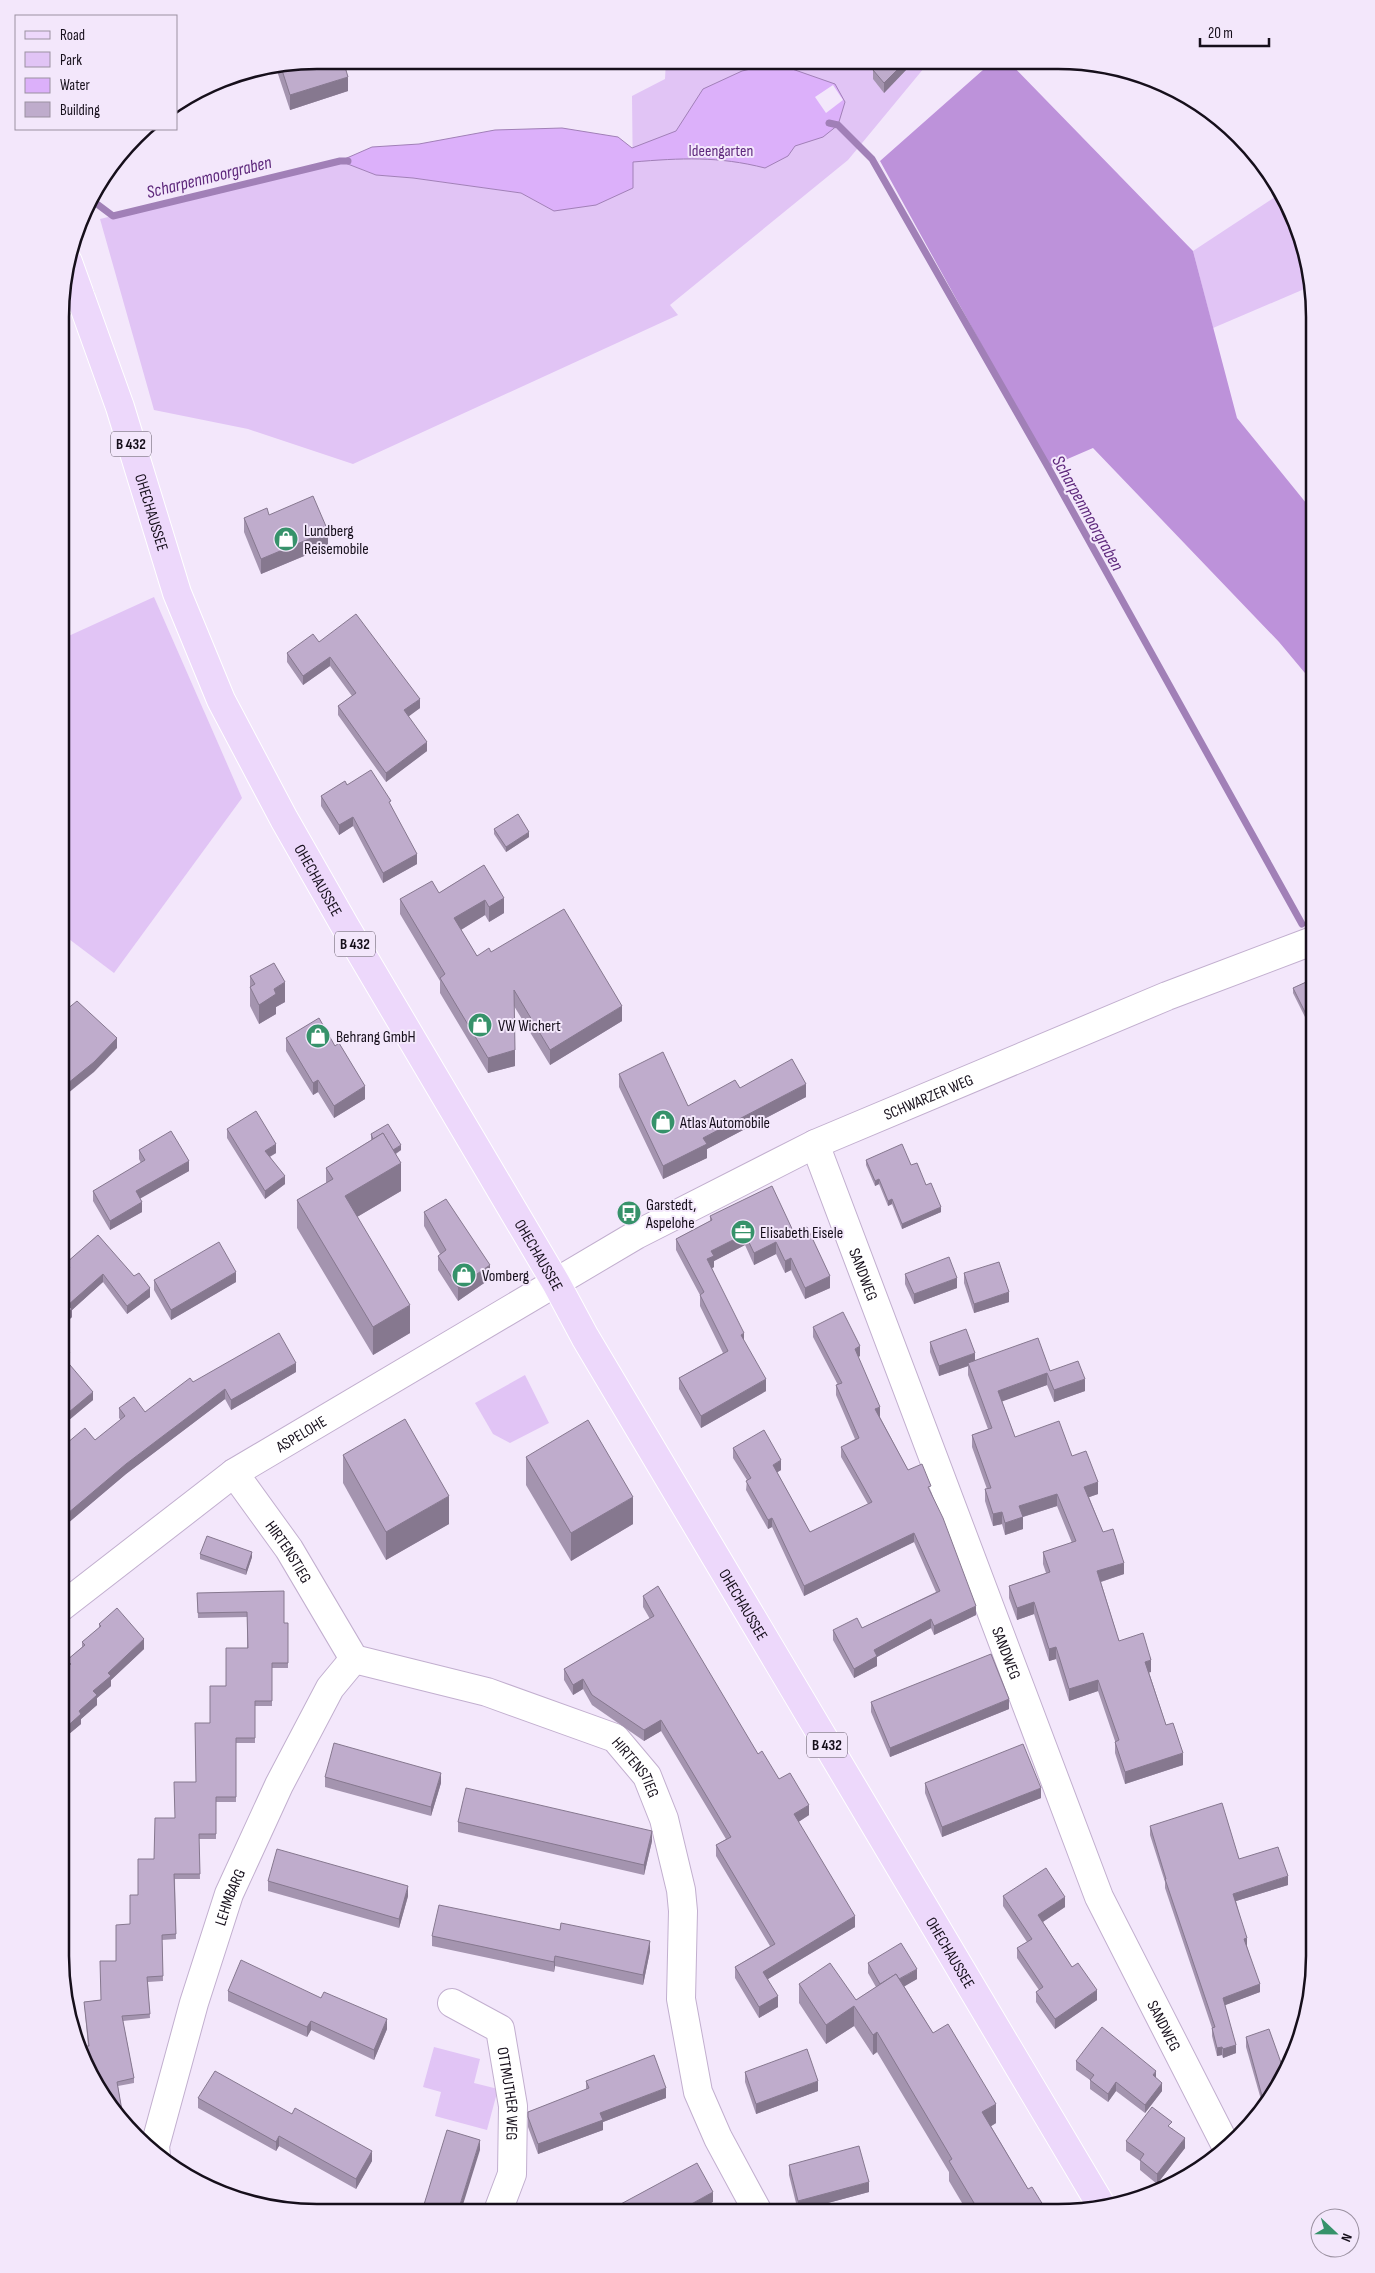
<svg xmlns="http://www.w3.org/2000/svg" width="1375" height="2273" font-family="'Sofia Sans Condensed',sans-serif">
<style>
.green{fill:#e1c4f5}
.forest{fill:#bd92da}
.water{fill:#dcb0fa;stroke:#a180b7}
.pier{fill:#f3e7fb}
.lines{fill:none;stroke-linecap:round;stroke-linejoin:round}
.stream{stroke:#a180b7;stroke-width:7}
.minor-casing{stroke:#c2afcf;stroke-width:30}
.tertiary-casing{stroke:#c2afcf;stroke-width:30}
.primary-casing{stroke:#fff;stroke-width:30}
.minor{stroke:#fff;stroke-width:28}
.tertiary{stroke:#fff;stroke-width:28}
.primary{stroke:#edd8fb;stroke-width:28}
.wall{fill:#a494af}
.shaded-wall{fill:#86788f}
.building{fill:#bfaccc;stroke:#86788f}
.labels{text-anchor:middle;stroke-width:4;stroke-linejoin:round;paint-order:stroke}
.shield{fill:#f3e7fb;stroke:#58505e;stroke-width:1}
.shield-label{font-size:15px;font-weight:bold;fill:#160f1b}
.park-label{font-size:16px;fill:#5e277c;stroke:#f3e7fb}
.street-label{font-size:16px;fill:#160f1b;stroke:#f3e7fb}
.poi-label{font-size:16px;fill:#160f1b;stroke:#f3e7fb;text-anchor:start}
.water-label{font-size:18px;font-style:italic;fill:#5e287c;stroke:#f3e7fb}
.rim{fill:none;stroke:#160f1b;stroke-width:2.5}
</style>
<rect width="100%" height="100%" fill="#f3e7fb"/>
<g class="green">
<path d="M 666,61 L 929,62 L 848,160 L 670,305 L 678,315 L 353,464 L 248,429 L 154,410 L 100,219 L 340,161 L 376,175 L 413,178 L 521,193 L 554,211 L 633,188 L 632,96 L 665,79 Z"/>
<path d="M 1281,193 L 1296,218 L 1309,287 L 1213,328 L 1193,251 Z"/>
<path d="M 154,597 L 242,798 L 114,973 L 61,933 L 62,639 Z"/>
<path d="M 525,1375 L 549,1423 L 510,1443 L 493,1434 L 475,1403 Z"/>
<path d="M 434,2047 L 480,2059 L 474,2083 L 498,2089 L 487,2130 L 435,2116 L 441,2092 L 423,2087 Z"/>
</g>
<path class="forest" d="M 992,62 L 1009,62 L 1193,251 L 1237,418 L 1315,514 L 1315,685 L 1279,642 L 1093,448 L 1049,467 L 880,161 Z"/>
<path class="water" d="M 775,63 L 835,84 L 845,102 L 838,125 L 823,137 L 795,146 L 788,156 L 765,168 C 718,156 681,158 633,162 L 633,188 L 596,205 L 554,211 L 521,193 L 413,178 L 376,175 L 340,161 L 372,147 L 419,144 L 495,130 L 562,128 L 618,137 L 632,148 L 676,131 L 703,89 L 742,71 Z"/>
<path class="pier" d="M 833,85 L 843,100 L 826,113 L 815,97 Z"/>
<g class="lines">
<g class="stream">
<path d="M 829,123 L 838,125 L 872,159 L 1048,467 L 1302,924"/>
<path d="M 92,196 L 93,201 L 113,216 L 340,161 L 348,161"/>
</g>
<defs>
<g id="minor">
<path id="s1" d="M 815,1144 L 1099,1897 L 1227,2148"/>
<path id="s2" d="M 234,1473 L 289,1549 L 354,1659 L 487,1692 L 615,1738 L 647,1776 L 664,1819 L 681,1890 L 683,1911 L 681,1999 L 698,2092 L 718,2138 L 758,2212"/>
<path id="s3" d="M 60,1608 L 234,1473 L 636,1235 L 815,1144 L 1167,996 L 1315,940"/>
<path id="s4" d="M 452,2003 L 500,2029 L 513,2106 L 512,2174 L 498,2211"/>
<path id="s5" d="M 156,2156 L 155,2146 L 194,2003 L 229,1894 L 279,1785 L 330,1688 L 354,1659"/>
</g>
<path id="tertiary" d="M 62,301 L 80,296"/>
<g id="primary">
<path id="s6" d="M 68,262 L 120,407 L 177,593 L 221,700 L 284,819 L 345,926 L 556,1283 L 585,1337 L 1101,2205"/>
</g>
</defs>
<use href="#minor" class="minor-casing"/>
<use href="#tertiary" class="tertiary-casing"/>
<use href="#primary" class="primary-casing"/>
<use href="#minor" class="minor"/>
<use href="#tertiary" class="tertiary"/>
<use href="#primary" class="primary"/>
</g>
<g class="wall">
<path d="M 316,60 L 348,91 L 290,110 L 276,68 Z"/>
<path d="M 403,60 L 466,60 L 404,69 Z"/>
<path d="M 906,62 L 906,70 L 884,93 L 873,79 L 873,70 Z"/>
<path d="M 1079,62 L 1092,62 L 1106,66 L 1079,65 Z"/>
<path d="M 269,515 L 328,546 L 261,574 L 244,532 L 244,518 Z"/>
<path d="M 319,642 L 420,708 L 408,716 L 427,751 L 386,782 L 338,715 L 338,706 L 352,696 L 330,666 L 303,685 L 287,662 L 287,653 Z"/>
<path d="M 347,785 L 391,807 L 417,864 L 383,883 L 353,826 L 339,835 L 321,806 L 321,796 Z"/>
<path d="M 494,829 L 529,837 L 506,852 L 494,834 Z"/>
<path d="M 484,865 L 504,913 L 489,922 L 485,915 L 461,930 L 477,956 L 491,952 L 622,1021 L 550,1065 L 514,1006 L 515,1066 L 488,1073 L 440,993 L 440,981 L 400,914 L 400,899 L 439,893 Z"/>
<path d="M 250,976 L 285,1002 L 276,1007 L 276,1014 L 259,1024 L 250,1006 Z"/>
<path d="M 1315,978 L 1315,1037 L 1293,993 L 1293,988 Z"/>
<path d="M 286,1038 L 365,1099 L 334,1118 L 318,1092 L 313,1095 L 286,1051 Z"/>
<path d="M 619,1074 L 688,1106 L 740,1088 L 806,1097 L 707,1149 L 707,1158 L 663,1179 L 619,1087 Z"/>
<path d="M 227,1129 L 276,1153 L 270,1157 L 285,1184 L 265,1199 L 227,1138 Z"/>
<path d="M 371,1134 L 401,1150 L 396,1154 L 401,1191 L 357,1217 L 410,1333 L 373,1355 L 297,1228 L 297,1200 L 326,1183 L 326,1168 L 371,1140 Z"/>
<path d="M 139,1150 L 189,1171 L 140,1198 L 142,1212 L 110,1230 L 93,1201 L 93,1191 L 141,1163 L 139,1159 Z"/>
<path d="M 866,1160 L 911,1165 L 926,1185 L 941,1212 L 902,1229 L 892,1204 L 888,1206 L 879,1184 L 875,1186 L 866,1165 Z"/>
<path d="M 424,1212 L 490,1279 L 458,1301 L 438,1270 L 438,1256 L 440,1254 L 424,1226 Z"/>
<path d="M 710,1216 L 794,1233 L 830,1288 L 805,1299 L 791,1270 L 785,1273 L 776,1254 L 754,1265 L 745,1245 L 714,1261 L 714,1267 L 712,1268 L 766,1391 L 701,1428 L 679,1389 L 679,1378 L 723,1353 L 700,1306 L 700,1295 L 676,1250 L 676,1239 L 710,1221 Z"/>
<path d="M 98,1235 L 150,1297 L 127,1314 L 103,1282 L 72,1310 L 72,1317 L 61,1327 L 61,1276 L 66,1271 L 66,1263 Z"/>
<path d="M 964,1273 L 1009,1302 L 974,1313 L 964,1283 Z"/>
<path d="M 905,1274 L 957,1288 L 914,1304 L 905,1284 Z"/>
<path d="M 154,1280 L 236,1282 L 171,1320 L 154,1290 Z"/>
<path d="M 813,1327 L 860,1356 L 858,1357 L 880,1417 L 908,1470 L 931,1492 L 976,1615 L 934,1635 L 931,1628 L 877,1657 L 877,1666 L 854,1678 L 833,1640 L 833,1630 L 862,1628 L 936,1592 L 914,1542 L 804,1596 L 772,1527 L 768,1529 L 746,1490 L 747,1480 L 733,1458 L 733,1448 L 781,1470 L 777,1472 L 810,1532 L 868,1504 L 841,1457 L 841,1447 L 855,1439 L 836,1395 L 836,1385 L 838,1385 L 813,1337 Z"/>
<path d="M 61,1342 L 70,1361 L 68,1362 L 93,1400 L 69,1420 L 61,1410 Z"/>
<path d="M 930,1342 L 975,1360 L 1050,1371 L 1085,1391 L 1054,1402 L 1047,1385 L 1002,1401 L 1015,1437 L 1072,1456 L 1098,1494 L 1089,1497 L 1103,1532 L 1124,1574 L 1101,1582 L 1119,1641 L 1151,1672 L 1149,1672 L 1166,1725 L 1183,1765 L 1125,1784 L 1115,1753 L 1115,1741 L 1098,1691 L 1069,1701 L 1056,1659 L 1049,1661 L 1034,1614 L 1017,1620 L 1009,1598 L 1009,1586 L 1046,1573 L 1043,1564 L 1043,1552 L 1072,1543 L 1057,1506 L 1023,1517 L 1023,1529 L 1005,1535 L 1002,1524 L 993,1526 L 985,1501 L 985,1489 L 987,1489 L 972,1447 L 972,1435 L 988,1429 L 968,1375 L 968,1366 L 939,1376 L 930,1352 Z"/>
<path d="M 296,1372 L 231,1410 L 225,1399 L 126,1474 L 61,1529 L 61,1448 L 95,1440 L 121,1420 L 119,1418 L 119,1408 L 145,1412 L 193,1382 Z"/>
<path d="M 343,1455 L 449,1524 L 386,1560 L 343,1483 Z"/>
<path d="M 526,1457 L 633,1524 L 571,1561 L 526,1485 Z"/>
<path d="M 200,1554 L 252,1557 L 246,1575 L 200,1559 Z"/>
<path d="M 197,1593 L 284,1623 L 288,1623 L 288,1668 L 272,1668 L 272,1706 L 255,1706 L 255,1743 L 236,1743 L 236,1802 L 216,1802 L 216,1839 L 199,1839 L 200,1879 L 175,1879 L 176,1939 L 162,1940 L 163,1981 L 148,1982 L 150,2018 L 123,2021 L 134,2078 L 134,2083 L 118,2086 L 124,2124 L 113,2113 L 90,2072 L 86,2051 L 86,2046 L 88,2046 L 84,2002 L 101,2000 L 130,1924 L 138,1895 L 154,1859 L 175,1818 L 196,1782 L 210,1723 L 226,1686 L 247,1648 L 247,1617 L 198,1618 Z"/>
<path d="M 643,1596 L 758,1754 L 809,1815 L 798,1822 L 855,1927 L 768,1979 L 778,2007 L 759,2018 L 735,1978 L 735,1967 L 770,1946 L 716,1856 L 716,1845 L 726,1839 L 661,1731 L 644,1741 L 592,1705 L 583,1689 L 573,1695 L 564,1680 L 564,1669 L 650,1619 L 643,1607 Z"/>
<path d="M 99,1624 L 144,1649 L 111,1680 L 111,1686 L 97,1698 L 97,1705 L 81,1719 L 81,1724 L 63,1739 L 60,1737 L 60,1673 L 67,1667 L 67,1660 L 82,1647 L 82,1642 L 99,1628 Z"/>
<path d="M 871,1702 L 1009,1709 L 890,1757 L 871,1712 Z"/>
<path d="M 325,1777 L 441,1783 L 431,1816 L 325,1787 Z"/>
<path d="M 925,1783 L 1041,1798 L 942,1837 L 925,1793 Z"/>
<path d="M 458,1822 L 652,1841 L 644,1875 L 458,1832 Z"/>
<path d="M 1150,1826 L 1239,1859 L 1288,1885 L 1236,1901 L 1247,1946 L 1260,1992 L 1225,2005 L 1236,2053 L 1223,2058 L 1222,2055 L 1217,2056 L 1212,2036 L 1212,2028 L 1165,1888 L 1165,1882 L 1150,1835 Z"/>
<path d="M 268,1881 L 408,1896 L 399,1928 L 268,1891 Z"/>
<path d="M 1003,1896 L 1065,1907 L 1043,1922 L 1072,1967 L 1097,2000 L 1055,2029 L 1036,2002 L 1036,1992 L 1039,1990 L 1017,1958 L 1017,1948 L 1027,1942 L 1003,1906 Z"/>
<path d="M 432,1936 L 650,1951 L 643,1985 L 555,1966 L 554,1972 L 432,1946 Z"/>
<path d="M 868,1963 L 917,1979 L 904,1986 L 933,2033 L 996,2123 L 991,2126 L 1028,2189 L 1048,2213 L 968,2213 L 949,2181 L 949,2172 L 877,2052 L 873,2055 L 854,2026 L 826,2044 L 799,2003 L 799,1984 L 856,2000 L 876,1987 L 868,1973 Z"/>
<path d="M 228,1991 L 387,2029 L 374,2060 L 311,2030 L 307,2037 L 228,2001 Z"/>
<path d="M 1246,2037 L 1284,2071 L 1264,2110 L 1246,2047 Z"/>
<path d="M 1076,2061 L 1156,2078 L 1162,2091 L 1145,2113 L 1116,2091 L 1108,2102 L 1090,2089 L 1090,2080 L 1076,2070 Z"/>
<path d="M 745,2072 L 818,2091 L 756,2114 L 745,2082 Z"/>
<path d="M 586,2081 L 666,2098 L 603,2122 L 603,2130 L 538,2154 L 528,2127 L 528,2112 L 586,2090 Z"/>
<path d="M 198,2098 L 292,2114 L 372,2161 L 356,2189 L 279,2146 L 276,2151 L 198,2108 Z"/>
<path d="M 1172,2128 L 1185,2148 L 1157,2184 L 1140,2170 L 1140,2161 L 1126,2151 L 1126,2141 Z"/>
<path d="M 789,2165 L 869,2192 L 798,2211 L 789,2175 Z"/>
</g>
<g class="shaded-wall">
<path d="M 905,62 L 906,62 L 906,70 L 884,93 L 884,83 Z"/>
<path d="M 348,77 L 348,91 L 290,110 L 290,95 Z"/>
<path d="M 328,531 L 328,546 L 261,574 L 261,559 Z"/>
<path d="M 330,657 L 330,666 L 303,685 L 303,676 Z"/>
<path d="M 420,699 L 420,708 L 404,720 L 404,710 Z"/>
<path d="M 427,742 L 427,751 L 386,782 L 386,773 Z"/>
<path d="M 353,817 L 353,826 L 339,835 L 339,825 Z"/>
<path d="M 529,832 L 529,837 L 506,852 L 506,847 Z"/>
<path d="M 417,854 L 417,864 L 383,883 L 383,873 Z"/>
<path d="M 504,898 L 504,913 L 489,922 L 489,907 Z"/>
<path d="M 485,900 L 485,915 L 454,934 L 454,918 Z"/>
<path d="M 285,982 L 285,1002 L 276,1007 L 276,1014 L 259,1024 L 259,1005 L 274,989 Z"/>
<path d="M 622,1006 L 622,1021 L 550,1065 L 550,1050 Z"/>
<path d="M 117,1038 L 117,1048 L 94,1072 L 62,1098 L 62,1088 Z"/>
<path d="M 515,1050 L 515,1066 L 488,1073 L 488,1058 Z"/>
<path d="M 318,1080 L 318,1092 L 313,1095 L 313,1083 Z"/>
<path d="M 806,1084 L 806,1097 L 707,1149 L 707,1158 L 663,1179 L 663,1166 L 703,1138 Z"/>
<path d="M 365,1086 L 365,1099 L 334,1118 L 334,1106 Z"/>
<path d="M 276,1144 L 276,1153 L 265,1159 L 265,1151 Z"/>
<path d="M 401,1145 L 401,1150 L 383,1161 L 383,1156 Z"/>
<path d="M 189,1161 L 189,1171 L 136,1201 L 136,1191 Z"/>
<path d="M 401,1163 L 401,1191 L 345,1224 L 345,1196 Z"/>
<path d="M 285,1176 L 285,1184 L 265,1199 L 265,1191 Z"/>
<path d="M 879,1179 L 879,1184 L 875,1186 L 875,1181 Z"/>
<path d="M 892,1199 L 892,1204 L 888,1206 L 888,1201 Z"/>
<path d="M 142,1202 L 142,1212 L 110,1230 L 110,1221 Z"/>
<path d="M 941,1207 L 941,1212 L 902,1229 L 902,1224 Z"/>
<path d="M 745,1234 L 745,1245 L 714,1261 L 714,1267 L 707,1271 L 707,1259 L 711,1251 Z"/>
<path d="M 776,1242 L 776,1254 L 754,1265 L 754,1253 Z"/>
<path d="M 791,1258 L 791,1270 L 785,1273 L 785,1261 Z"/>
<path d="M 490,1265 L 490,1279 L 458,1301 L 458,1287 Z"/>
<path d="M 236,1272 L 236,1282 L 171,1320 L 171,1310 Z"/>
<path d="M 103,1274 L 103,1282 L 72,1310 L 72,1317 L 61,1327 L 61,1319 L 68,1305 Z"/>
<path d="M 830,1276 L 830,1288 L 805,1299 L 805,1288 Z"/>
<path d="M 957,1278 L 957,1288 L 914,1304 L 914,1294 Z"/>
<path d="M 150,1288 L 150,1297 L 127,1314 L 127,1306 Z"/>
<path d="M 1009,1292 L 1009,1302 L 974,1313 L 974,1304 Z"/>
<path d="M 410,1305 L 410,1333 L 373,1355 L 373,1327 Z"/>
<path d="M 744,1333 L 744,1344 L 741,1335 Z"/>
<path d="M 860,1346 L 860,1356 L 855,1359 L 855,1349 Z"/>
<path d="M 70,1353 L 70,1361 L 64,1366 L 64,1358 Z"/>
<path d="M 975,1353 L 975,1363 L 968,1363 L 968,1366 L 939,1376 L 939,1366 Z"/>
<path d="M 296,1363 L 296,1372 L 231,1410 L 231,1400 Z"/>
<path d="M 1047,1373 L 1047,1385 L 998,1403 L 998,1391 Z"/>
<path d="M 766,1379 L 766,1391 L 701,1428 L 701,1416 Z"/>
<path d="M 1085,1379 L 1085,1391 L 1054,1402 L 1054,1390 Z"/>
<path d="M 225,1389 L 225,1399 L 126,1474 L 61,1529 L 61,1519 L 126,1464 Z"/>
<path d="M 93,1392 L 93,1400 L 69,1420 L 69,1412 Z"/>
<path d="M 880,1407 L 880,1417 L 875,1419 L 875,1409 Z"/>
<path d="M 781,1460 L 781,1470 L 773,1475 L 773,1465 Z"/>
<path d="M 1098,1482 L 1098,1494 L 1084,1499 L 1084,1487 Z"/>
<path d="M 1057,1494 L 1057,1506 L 1019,1518 L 1019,1506 Z"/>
<path d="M 449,1496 L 449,1524 L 386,1560 L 386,1532 Z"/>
<path d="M 633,1497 L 633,1524 L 571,1561 L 571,1533 Z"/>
<path d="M 1002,1512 L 1002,1524 L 993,1526 L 993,1514 Z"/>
<path d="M 1023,1517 L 1023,1529 L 1005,1535 L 1005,1523 Z"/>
<path d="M 772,1518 L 772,1527 L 768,1529 L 768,1520 Z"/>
<path d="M 914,1533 L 914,1542 L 804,1596 L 804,1586 Z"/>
<path d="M 252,1552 L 252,1557 L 246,1575 L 246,1570 Z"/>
<path d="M 1124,1563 L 1124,1574 L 1097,1583 L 1097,1571 Z"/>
<path d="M 1034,1602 L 1034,1614 L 1017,1620 L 1017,1608 Z"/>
<path d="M 976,1606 L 976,1615 L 934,1635 L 934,1626 Z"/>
<path d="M 931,1619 L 931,1628 L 877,1657 L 877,1666 L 854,1678 L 854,1669 L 874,1650 Z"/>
<path d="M 144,1639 L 144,1649 L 111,1680 L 111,1686 L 97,1698 L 97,1705 L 81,1719 L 81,1724 L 63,1739 L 63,1730 L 79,1711 L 93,1691 L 108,1673 Z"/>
<path d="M 1056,1647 L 1056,1659 L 1049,1661 L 1049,1649 Z"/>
<path d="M 1151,1660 L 1151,1672 L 1145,1674 L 1145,1662 Z"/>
<path d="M 583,1679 L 583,1689 L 573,1695 L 573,1685 Z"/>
<path d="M 1098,1680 L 1098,1691 L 1069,1701 L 1069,1689 Z"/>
<path d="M 1009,1699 L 1009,1709 L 890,1757 L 890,1748 Z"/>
<path d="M 661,1720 L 661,1731 L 644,1741 L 644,1730 Z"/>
<path d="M 1183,1753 L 1183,1765 L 1125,1784 L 1125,1772 Z"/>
<path d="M 441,1773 L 441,1783 L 431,1816 L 431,1807 Z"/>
<path d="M 70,1785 L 70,1795 L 60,1805 L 60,1795 Z"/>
<path d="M 1041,1788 L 1041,1798 L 942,1837 L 942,1827 Z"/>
<path d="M 809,1805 L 809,1815 L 794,1825 L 794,1814 Z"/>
<path d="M 652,1831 L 652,1841 L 644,1875 L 644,1865 Z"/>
<path d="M 1288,1876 L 1288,1885 L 1233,1902 L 1233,1894 Z"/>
<path d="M 408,1886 L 408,1896 L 399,1928 L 399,1919 Z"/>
<path d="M 1065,1897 L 1065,1907 L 1038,1925 L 1038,1915 Z"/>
<path d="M 855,1916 L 855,1927 L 763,1982 L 763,1972 Z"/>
<path d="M 1247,1938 L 1247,1946 L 1244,1947 L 1244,1939 Z"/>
<path d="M 650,1941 L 650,1951 L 643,1985 L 643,1975 Z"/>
<path d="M 555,1956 L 555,1966 L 554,1972 L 554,1962 Z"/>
<path d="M 917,1969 L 917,1979 L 883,1999 L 883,1989 Z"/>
<path d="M 1260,1984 L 1260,1992 L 1223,2006 L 1223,1998 Z"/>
<path d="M 1097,1990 L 1097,2000 L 1055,2029 L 1055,2019 Z"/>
<path d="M 778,1996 L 778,2007 L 759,2018 L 759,2007 Z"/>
<path d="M 854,2006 L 854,2026 L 826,2044 L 826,2025 Z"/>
<path d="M 387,2019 L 387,2029 L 374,2060 L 374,2050 Z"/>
<path d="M 311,2021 L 311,2030 L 307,2037 L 307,2027 Z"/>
<path d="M 877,2032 L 877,2052 L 873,2055 L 873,2035 Z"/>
<path d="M 1236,2045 L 1236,2053 L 1223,2058 L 1223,2049 Z"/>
<path d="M 1222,2047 L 1222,2055 L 1217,2056 L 1217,2048 Z"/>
<path d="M 1156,2071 L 1156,2080 L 1153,2075 Z"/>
<path d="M 818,2081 L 818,2091 L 756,2114 L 756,2104 Z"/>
<path d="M 1116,2082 L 1116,2091 L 1108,2102 L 1108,2094 Z"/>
<path d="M 1162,2083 L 1162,2091 L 1145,2113 L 1145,2105 Z"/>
<path d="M 666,2088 L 666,2098 L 603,2122 L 603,2130 L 538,2154 L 538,2144 L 600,2113 Z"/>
<path d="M 996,2104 L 996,2123 L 982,2132 L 982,2112 Z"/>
<path d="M 279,2136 L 279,2146 L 276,2151 L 276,2142 Z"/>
<path d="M 1185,2138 L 1185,2148 L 1157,2184 L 1157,2174 Z"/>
<path d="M 480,2140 L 480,2150 L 461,2211 L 458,2211 Z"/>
<path d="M 372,2151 L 372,2161 L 356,2189 L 356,2179 Z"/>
<path d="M 869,2182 L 869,2192 L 798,2211 L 798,2201 Z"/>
<path d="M 713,2192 L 713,2202 L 695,2212 L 677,2212 Z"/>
</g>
<g class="building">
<path d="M 316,60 L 343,60 L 348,77 L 290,95 L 281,67 Z"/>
<path d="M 404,60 L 426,60 L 404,63 Z"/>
<path d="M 875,62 L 905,62 L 884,83 L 873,70 Z"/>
<path d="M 313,496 L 328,531 L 261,559 L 244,518 L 267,508 L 269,515 Z"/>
<path d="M 356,614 L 420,699 L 404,710 L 427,742 L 386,773 L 338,706 L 356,693 L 330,657 L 303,676 L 287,653 L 313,634 L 319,642 Z"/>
<path d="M 371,770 L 391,801 L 389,802 L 417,854 L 383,873 L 353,817 L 339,825 L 321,796 L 345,781 L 347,785 Z"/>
<path d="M 518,814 L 529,832 L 506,847 L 494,829 Z"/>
<path d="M 484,865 L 504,898 L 489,907 L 485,900 L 454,918 L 477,956 L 489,948 L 491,952 L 564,909 L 622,1006 L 550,1050 L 514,990 L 515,1050 L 488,1058 L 440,978 L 445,974 L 400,899 L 432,881 L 439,893 Z"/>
<path d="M 274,963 L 285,982 L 274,989 L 276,994 L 259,1005 L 250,987 L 255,984 L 250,976 Z"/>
<path d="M 1315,978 L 1315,1032 L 1293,988 Z"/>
<path d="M 77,1001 L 117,1038 L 94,1062 L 62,1088 L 61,1087 L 61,1014 Z"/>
<path d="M 319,1018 L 335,1046 L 339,1043 L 365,1086 L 334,1106 L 318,1080 L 313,1083 L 286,1038 Z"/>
<path d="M 663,1052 L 688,1106 L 735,1080 L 740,1088 L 792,1059 L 806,1084 L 703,1138 L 707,1144 L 663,1166 L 619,1074 Z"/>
<path d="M 256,1111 L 276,1144 L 265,1151 L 285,1176 L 265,1191 L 227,1129 Z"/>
<path d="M 388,1124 L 401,1145 L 393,1150 L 383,1133 L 373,1139 L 371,1134 Z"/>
<path d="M 171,1131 L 189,1161 L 136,1191 L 142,1202 L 110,1221 L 93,1191 L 145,1160 L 139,1150 Z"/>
<path d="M 383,1133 L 401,1163 L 345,1196 L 410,1305 L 373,1327 L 297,1200 L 333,1179 L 326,1168 Z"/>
<path d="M 902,1144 L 911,1165 L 917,1163 L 926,1185 L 931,1183 L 941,1207 L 902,1224 L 892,1199 L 888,1201 L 879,1179 L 875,1181 L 866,1160 Z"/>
<path d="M 772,1186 L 794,1233 L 807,1227 L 830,1276 L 805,1288 L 791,1258 L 785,1261 L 776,1242 L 754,1253 L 745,1234 L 711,1251 L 714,1256 L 707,1259 L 744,1333 L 741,1335 L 766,1379 L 701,1416 L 679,1378 L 728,1351 L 700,1295 L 704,1292 L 676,1239 L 712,1220 L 710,1216 Z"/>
<path d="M 446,1199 L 490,1265 L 458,1287 L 438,1256 L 446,1250 L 424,1212 Z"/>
<path d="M 98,1235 L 134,1276 L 139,1273 L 150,1288 L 127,1306 L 103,1274 L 68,1305 L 72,1309 L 61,1319 L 61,1276 L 70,1268 L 66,1263 Z"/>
<path d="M 219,1242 L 236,1272 L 171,1310 L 154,1280 Z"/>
<path d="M 949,1257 L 957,1278 L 914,1294 L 905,1274 Z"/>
<path d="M 999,1262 L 1009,1292 L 974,1304 L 964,1273 Z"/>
<path d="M 843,1312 L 860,1346 L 855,1349 L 880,1407 L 875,1409 L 908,1470 L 922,1464 L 931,1486 L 928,1487 L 943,1518 L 976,1606 L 934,1626 L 931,1619 L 874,1650 L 877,1656 L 854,1669 L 833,1630 L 857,1618 L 862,1628 L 940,1591 L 914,1533 L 804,1586 L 772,1518 L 768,1520 L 746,1481 L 751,1478 L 733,1448 L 764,1430 L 781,1460 L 773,1465 L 810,1532 L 872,1502 L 841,1447 L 859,1438 L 836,1385 L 842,1383 L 813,1327 Z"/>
<path d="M 966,1329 L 975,1353 L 939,1366 L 930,1342 Z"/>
<path d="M 279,1333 L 296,1363 L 231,1400 L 225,1389 L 126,1464 L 61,1519 L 61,1476 L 65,1472 L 61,1468 L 61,1448 L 85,1428 L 95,1440 L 125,1416 L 119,1408 L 134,1397 L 145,1412 L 190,1378 L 193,1382 Z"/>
<path d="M 1038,1338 L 1050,1371 L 1078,1361 L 1085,1379 L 1054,1390 L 1047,1373 L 998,1391 L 1015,1437 L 1059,1421 L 1072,1456 L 1086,1451 L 1098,1482 L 1084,1487 L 1103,1532 L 1113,1529 L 1124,1563 L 1097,1571 L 1119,1641 L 1143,1633 L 1151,1660 L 1145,1662 L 1166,1725 L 1173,1723 L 1183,1753 L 1125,1772 L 1115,1742 L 1119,1740 L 1098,1680 L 1069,1689 L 1056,1647 L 1049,1649 L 1034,1602 L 1017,1608 L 1009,1586 L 1050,1572 L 1043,1552 L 1076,1541 L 1057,1494 L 1019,1506 L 1023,1517 L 1005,1523 L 1002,1512 L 993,1514 L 985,1489 L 991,1488 L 972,1435 L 992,1428 L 968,1363 Z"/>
<path d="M 61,1342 L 70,1353 L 64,1358 L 93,1392 L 69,1412 L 61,1402 Z"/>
<path d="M 405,1419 L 449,1496 L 386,1532 L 343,1455 Z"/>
<path d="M 588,1420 L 633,1497 L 571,1533 L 526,1457 Z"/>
<path d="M 207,1536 L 252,1552 L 246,1570 L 200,1554 Z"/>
<path d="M 658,1586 L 758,1754 L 762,1751 L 779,1779 L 790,1773 L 809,1805 L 794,1814 L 855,1916 L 763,1972 L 778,1996 L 759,2007 L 735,1967 L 775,1944 L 716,1845 L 731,1837 L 661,1720 L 644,1730 L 592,1695 L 583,1679 L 573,1685 L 564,1669 L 654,1616 L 643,1596 Z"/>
<path d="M 284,1591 L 284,1623 L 288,1623 L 288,1663 L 272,1663 L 272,1701 L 255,1701 L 255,1738 L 236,1738 L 236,1797 L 216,1797 L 216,1834 L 199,1834 L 200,1874 L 174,1874 L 176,1934 L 162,1935 L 163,1976 L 147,1977 L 150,2014 L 122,2016 L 134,2078 L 117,2082 L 124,2122 L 122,2122 L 113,2113 L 90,2072 L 91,2072 L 86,2046 L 89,2046 L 84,2002 L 101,2000 L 100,1961 L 116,1961 L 116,1925 L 130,1924 L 130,1895 L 138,1895 L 138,1859 L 154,1859 L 155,1818 L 175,1818 L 174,1782 L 196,1782 L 195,1723 L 210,1723 L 210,1686 L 226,1686 L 226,1648 L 248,1648 L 247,1612 L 198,1613 L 197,1593 Z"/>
<path d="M 117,1608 L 144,1639 L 108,1673 L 111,1676 L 93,1691 L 97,1695 L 79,1711 L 81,1714 L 63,1730 L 60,1727 L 60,1673 L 71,1664 L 67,1660 L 85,1645 L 82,1642 L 101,1626 L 99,1624 Z"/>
<path d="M 991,1654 L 1009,1699 L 890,1748 L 871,1702 Z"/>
<path d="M 334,1743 L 441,1773 L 431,1807 L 325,1777 Z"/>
<path d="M 1023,1744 L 1041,1788 L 942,1827 L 925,1783 Z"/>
<path d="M 60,1776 L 70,1785 L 60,1795 Z"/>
<path d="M 466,1788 L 652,1831 L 644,1865 L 458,1822 Z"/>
<path d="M 1222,1803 L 1239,1859 L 1278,1847 L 1288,1876 L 1233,1894 L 1247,1938 L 1244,1939 L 1260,1984 L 1223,1998 L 1236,2045 L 1223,2049 L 1222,2047 L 1217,2048 L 1212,2028 L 1215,2027 L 1165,1879 L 1166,1879 L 1150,1826 Z"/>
<path d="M 277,1849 L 408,1886 L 399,1919 L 268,1881 Z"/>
<path d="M 1046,1868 L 1065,1897 L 1038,1915 L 1072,1967 L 1078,1963 L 1097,1990 L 1055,2019 L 1036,1992 L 1043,1987 L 1017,1948 L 1032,1939 L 1003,1896 Z"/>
<path d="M 439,1905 L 560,1930 L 561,1923 L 650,1941 L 643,1975 L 555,1956 L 554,1962 L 432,1936 Z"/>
<path d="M 901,1943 L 917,1969 L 899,1979 L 896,1974 L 880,1984 L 868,1963 Z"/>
<path d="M 241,1960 L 321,1998 L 324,1992 L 387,2019 L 374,2050 L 311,2021 L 307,2027 L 228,1991 Z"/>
<path d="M 830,1963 L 856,2000 L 896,1974 L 933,2033 L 948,2024 L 996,2104 L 982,2112 L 1028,2189 L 1032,2187 L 1048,2213 L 980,2213 L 949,2161 L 952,2159 L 877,2032 L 873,2035 L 854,2006 L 826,2025 L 799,1984 Z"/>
<path d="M 1102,2027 L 1156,2071 L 1153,2075 L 1162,2083 L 1145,2105 L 1116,2082 L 1108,2094 L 1090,2080 L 1094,2075 L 1076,2061 Z"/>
<path d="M 1269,2029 L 1284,2071 L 1265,2107 L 1246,2037 Z"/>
<path d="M 807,2049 L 818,2081 L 756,2104 L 745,2072 Z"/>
<path d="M 654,2055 L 666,2088 L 600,2113 L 603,2120 L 538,2144 L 528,2117 L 528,2112 L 589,2088 L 586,2081 Z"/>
<path d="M 215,2071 L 292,2114 L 295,2108 L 372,2151 L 356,2179 L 279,2136 L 276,2142 L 198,2098 Z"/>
<path d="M 1152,2107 L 1172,2122 L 1168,2126 L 1185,2138 L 1157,2174 L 1140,2160 L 1144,2154 L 1126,2141 Z"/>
<path d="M 447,2130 L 480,2140 L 458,2211 L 422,2211 Z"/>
<path d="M 859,2146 L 869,2182 L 798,2201 L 789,2165 Z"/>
<path d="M 697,2163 L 713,2192 L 677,2212 L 606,2212 Z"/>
</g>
<defs>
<symbol id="shop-disc" viewBox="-11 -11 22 22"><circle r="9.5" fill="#36926a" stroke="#f3e7fb"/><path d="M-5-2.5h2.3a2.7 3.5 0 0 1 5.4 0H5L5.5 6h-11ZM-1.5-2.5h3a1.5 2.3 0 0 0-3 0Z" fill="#fff"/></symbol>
<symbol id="bus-disc" viewBox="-11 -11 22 22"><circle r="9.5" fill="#36926a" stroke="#f3e7fb"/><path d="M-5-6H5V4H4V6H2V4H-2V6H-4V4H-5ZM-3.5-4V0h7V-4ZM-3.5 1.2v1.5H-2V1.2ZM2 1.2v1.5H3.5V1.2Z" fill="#fff"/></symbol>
<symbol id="office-disc" viewBox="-11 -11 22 22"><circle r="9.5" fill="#36926a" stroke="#f3e7fb"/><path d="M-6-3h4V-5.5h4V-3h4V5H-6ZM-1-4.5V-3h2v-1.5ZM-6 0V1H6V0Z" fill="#fff"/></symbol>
</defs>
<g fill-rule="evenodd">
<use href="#shop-disc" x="272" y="525" width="28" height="28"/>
<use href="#shop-disc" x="466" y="1011" width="28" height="28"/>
<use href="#shop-disc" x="304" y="1022" width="28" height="28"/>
<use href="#shop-disc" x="649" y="1108" width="28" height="28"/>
<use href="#bus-disc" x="615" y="1199" width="28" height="28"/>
<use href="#office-disc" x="729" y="1218" width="28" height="28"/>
<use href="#shop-disc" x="450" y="1261" width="28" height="28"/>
</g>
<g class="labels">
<g class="shield">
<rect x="111" y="431.5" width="40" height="25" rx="4"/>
<rect x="335" y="931.5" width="40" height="25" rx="4"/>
<rect x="807" y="1732.5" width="40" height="25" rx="4"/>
</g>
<g class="shield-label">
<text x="131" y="449">B 432</text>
<text x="355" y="949">B 432</text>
<text x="827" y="1750">B 432</text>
</g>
<g class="park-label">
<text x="721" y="156">Ideengarten</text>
</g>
<g class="street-label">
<text dy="6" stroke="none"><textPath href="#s6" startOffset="264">OHECHAUSSEE</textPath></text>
<text dy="6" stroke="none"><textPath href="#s6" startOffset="669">OHECHAUSSEE</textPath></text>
<text dy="6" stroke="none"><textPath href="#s3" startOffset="1011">SCHWARZER WEG</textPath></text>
<text dy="6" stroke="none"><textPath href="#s6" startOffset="1104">OHECHAUSSEE</textPath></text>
<text dy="6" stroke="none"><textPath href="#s1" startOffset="139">SANDWEG</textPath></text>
<text dy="6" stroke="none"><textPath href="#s3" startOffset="298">ASPELOHE</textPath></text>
<text dy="6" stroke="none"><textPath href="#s2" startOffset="96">HIRTENSTIEG</textPath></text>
<text dy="6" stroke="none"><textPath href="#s6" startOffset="1509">OHECHAUSSEE</textPath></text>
<text dy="6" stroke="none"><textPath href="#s1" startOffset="544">SANDWEG</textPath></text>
<text dy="6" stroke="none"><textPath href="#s2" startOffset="531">HIRTENSTIEG</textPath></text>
<text dy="6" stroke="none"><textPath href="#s5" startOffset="270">LEHMBARG</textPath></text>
<text dy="6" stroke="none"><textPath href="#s6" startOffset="1914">OHECHAUSSEE</textPath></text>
<text dy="6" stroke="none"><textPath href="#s1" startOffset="949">SANDWEG</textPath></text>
<text dy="6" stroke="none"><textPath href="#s4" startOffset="120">OTTMUTHER WEG</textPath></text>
</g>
<g class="poi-label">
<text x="304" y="536">Lundberg<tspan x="304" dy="18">Reisemobile</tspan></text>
<text x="498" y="1031">VW Wichert</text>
<text x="336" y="1042">Behrang GmbH</text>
<text x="680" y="1128">Atlas Automobile</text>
<text x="646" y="1210">Garstedt,<tspan x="646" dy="18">Aspelohe</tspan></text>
<text x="760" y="1238">Elisabeth Eisele</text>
<text x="482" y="1281">Vomberg</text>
</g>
<g class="water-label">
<text transform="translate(209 177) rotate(-14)" y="6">Scharpenmoorgraben</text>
<text transform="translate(1088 513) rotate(61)" y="6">Scharpenmoorgraben</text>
</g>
</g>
<path d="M0 0H1375V2273H0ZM317 69H1058A248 248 0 0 1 1306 317V1956A248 248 0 0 1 1058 2204H317A248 248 0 0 1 69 1956V317A248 248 0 0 1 317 69Z" fill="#f3e7fb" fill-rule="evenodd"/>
<path class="rim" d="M317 69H1058A248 248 0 0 1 1306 317V1956A248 248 0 0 1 1058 2204H317A248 248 0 0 1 69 1956V317A248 248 0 0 1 317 69Z"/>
<rect x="15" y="15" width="162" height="115" fill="#f3e7fb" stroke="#9b91a1"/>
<rect x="25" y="31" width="25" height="8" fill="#edd8fb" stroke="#9b91a1"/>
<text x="60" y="40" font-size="15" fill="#160f1b">Road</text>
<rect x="25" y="52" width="25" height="15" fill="#e1c4f5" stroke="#9b91a1"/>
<text x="60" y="65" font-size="15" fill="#160f1b">Park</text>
<rect x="25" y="78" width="25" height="15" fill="#dcb0fa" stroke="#9b91a1"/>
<text x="60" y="90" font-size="15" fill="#160f1b">Water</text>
<rect x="25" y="102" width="25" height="15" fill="#bfaccc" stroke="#9b91a1"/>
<text x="60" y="115" font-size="15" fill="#160f1b">Building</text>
<g transform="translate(1335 2233) rotate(112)"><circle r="24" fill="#f3e7fb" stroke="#9b91a1"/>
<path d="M0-4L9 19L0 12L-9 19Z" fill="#36926a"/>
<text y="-8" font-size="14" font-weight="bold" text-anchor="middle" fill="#160f1b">N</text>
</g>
<path d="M1200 38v8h69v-8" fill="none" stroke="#160f1b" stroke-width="2.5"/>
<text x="1208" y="38" font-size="15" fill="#160f1b" stroke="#f3e7fb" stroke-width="4" paint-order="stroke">20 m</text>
</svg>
